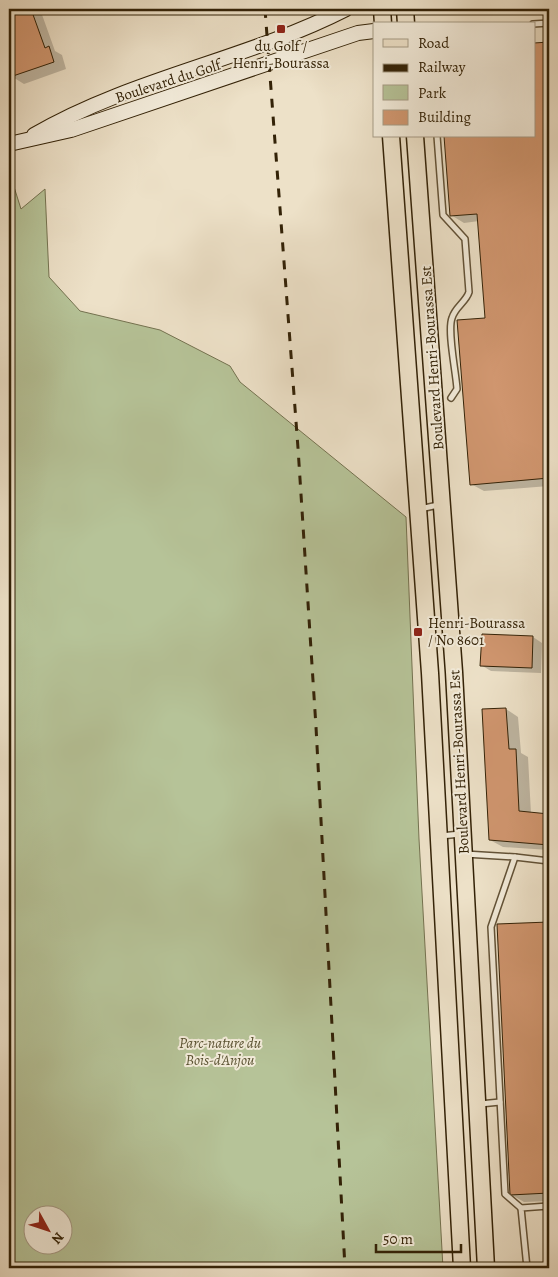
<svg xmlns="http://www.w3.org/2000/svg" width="558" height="1277" font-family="Alegreya,serif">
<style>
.green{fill:#b6c398;stroke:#747250;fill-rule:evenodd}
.shadow{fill:#0003}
.building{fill:#d0966f;stroke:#332207}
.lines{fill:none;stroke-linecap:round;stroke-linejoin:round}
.lane-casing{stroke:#625237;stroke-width:8}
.secondary-casing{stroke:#332207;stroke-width:16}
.primary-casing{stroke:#332207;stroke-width:19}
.lane{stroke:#f3ecdb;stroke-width:5}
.secondary{stroke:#f3ecdb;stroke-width:14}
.primary{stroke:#ede1c8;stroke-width:16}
.rail{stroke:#332207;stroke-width:3;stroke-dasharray:9 9;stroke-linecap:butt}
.poi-dot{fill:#8f2418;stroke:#f3ecdb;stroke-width:2}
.labels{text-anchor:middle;stroke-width:4;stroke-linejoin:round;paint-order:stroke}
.poi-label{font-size:15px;fill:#332207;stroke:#f3ecdb}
.street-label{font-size:15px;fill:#332207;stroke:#f3ecdb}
.park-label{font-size:15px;font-style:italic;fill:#5a5232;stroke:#f3ecdb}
</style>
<rect width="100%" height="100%" fill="#ede1c8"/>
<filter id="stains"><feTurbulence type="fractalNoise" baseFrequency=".004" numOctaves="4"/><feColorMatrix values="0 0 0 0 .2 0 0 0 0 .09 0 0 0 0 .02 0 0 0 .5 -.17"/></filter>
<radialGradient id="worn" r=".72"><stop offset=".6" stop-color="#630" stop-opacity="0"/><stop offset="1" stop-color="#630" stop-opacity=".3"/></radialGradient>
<path class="green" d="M 9,171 L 21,209 L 45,189 L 49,277 L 80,311 L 160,330 L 230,366 L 240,382 L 406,517 L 419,839 L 443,1268 L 9,1268 ZM 32,1214 L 62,1214 L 62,1244 L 32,1244 Z"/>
<g class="shadow">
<path d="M 9,9 L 40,9 L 55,51 L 62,55 L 66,69 L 24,84 L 11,76 L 9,72 Z"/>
<path d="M 549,43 L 549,486 L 484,491 L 471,484 L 487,319 L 479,221 L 464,223 L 451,215 L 534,136 L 534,44 Z"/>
<path d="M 483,635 L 533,637 L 542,643 L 541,673 L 491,671 L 481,665 Z"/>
<path d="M 506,709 L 518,717 L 521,753 L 528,757 L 531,814 L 549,815 L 549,850 L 503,847 L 490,840 Z"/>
<path d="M 549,923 L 549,1201 L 524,1202 L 512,1195 L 498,926 Z"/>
</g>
<g class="building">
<path d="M 9,9 L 31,9 L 45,48 L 49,46 L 54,62 L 10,77 Z"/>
<path d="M 549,42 L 549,478 L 470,485 L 457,320 L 485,318 L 477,214 L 450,216 L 444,136 L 534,136 L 534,43 Z"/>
<path d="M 482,634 L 533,636 L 532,668 L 480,666 Z"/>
<path d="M 506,708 L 509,749 L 516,749 L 519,811 L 549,814 L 549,845 L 489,840 L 482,709 Z"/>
<path d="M 549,922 L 549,1193 L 510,1195 L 497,924 Z"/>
</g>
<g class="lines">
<defs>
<g id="lane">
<path d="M 533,24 L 549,23"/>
<path d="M 437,136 L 443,215 L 465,239 L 469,292 C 466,302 455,307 452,318 C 447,331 456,372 457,389 L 451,398"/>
<path d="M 420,509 L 438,505"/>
<path d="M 441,836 L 460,834"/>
<path d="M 465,854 L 515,857"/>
<path d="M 480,1104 L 500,1102"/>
<path d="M 521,1208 L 505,1194 L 491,927 L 515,857 L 549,861"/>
<path d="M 527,1268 L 521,1208 L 548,1206 L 549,1241"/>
</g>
<g id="secondary">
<path d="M 34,135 C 132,78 246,60 346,9"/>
<path d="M 9,144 L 71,130 L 358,33 L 374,31"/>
</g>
<g id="primary">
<path d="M 382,9 L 383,24"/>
<path d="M 405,9 L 406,24"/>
<path d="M 391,136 L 430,673 L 462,1268"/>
<path d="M 415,136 L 454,672 L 486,1268"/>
</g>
</defs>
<use href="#lane" class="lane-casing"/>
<use href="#secondary" class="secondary-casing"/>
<use href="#primary" class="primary-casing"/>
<use href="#lane" class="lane"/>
<use href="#secondary" class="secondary"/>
<use href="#primary" class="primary"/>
<path class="rail" d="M 265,9 L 298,448 L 316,727 L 345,1268"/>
</g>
<g class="poi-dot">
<rect x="276" y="24" width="10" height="10" rx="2.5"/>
<rect x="413" y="627" width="10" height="10" rx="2.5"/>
</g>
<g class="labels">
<g class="poi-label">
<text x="281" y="51">du Golf /<tspan x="281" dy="17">Henri-Bourassa</tspan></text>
<text x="428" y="628" text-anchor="start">Henri-Bourassa<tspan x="428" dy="17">/ No 8601</tspan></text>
</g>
<g class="street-label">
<text transform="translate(168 81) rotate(-18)" y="5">Boulevard du Golf</text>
<text transform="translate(432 358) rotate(-94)" y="5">Boulevard Henri-Bourassa Est</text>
<text transform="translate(459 762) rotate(-93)" y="5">Boulevard Henri-Bourassa Est</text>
</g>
<g class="park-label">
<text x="220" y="1048">Parc-nature du<tspan x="220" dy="17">Bois-d'Anjou</tspan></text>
</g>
</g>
<rect width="558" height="1277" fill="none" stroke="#ede1c8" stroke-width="30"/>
<rect x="10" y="10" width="538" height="1257" fill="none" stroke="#332207" stroke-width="2.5"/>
<rect x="15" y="15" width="528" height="1247" fill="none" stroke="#332207"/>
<rect x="373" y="22" width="162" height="115" fill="#f3ecdb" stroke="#a69b86"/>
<rect x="383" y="39" width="25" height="8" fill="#ede1c8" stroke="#a69b86"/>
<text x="418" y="48" font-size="15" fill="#332207">Road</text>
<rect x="383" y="64" width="25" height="8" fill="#332207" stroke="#a69b86"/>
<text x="418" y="72" font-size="15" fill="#332207">Railway</text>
<rect x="383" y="85" width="25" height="15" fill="#b6c398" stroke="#a69b86"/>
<text x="418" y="98" font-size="15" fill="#332207">Park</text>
<rect x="383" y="110" width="25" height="15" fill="#d0966f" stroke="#a69b86"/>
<text x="418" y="122" font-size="15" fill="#332207">Building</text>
<g transform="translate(48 1230) rotate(130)"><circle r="24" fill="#f3ecdb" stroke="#a69b86"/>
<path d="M0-4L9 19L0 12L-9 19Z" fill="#8f2418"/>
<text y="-8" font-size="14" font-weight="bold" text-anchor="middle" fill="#332207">N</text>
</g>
<path d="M376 1244v8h85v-8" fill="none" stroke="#332207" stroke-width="2.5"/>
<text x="383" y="1244" font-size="15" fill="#332207" stroke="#f3ecdb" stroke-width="4" paint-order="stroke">50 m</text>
<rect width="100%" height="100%" filter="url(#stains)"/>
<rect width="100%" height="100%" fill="url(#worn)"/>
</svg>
